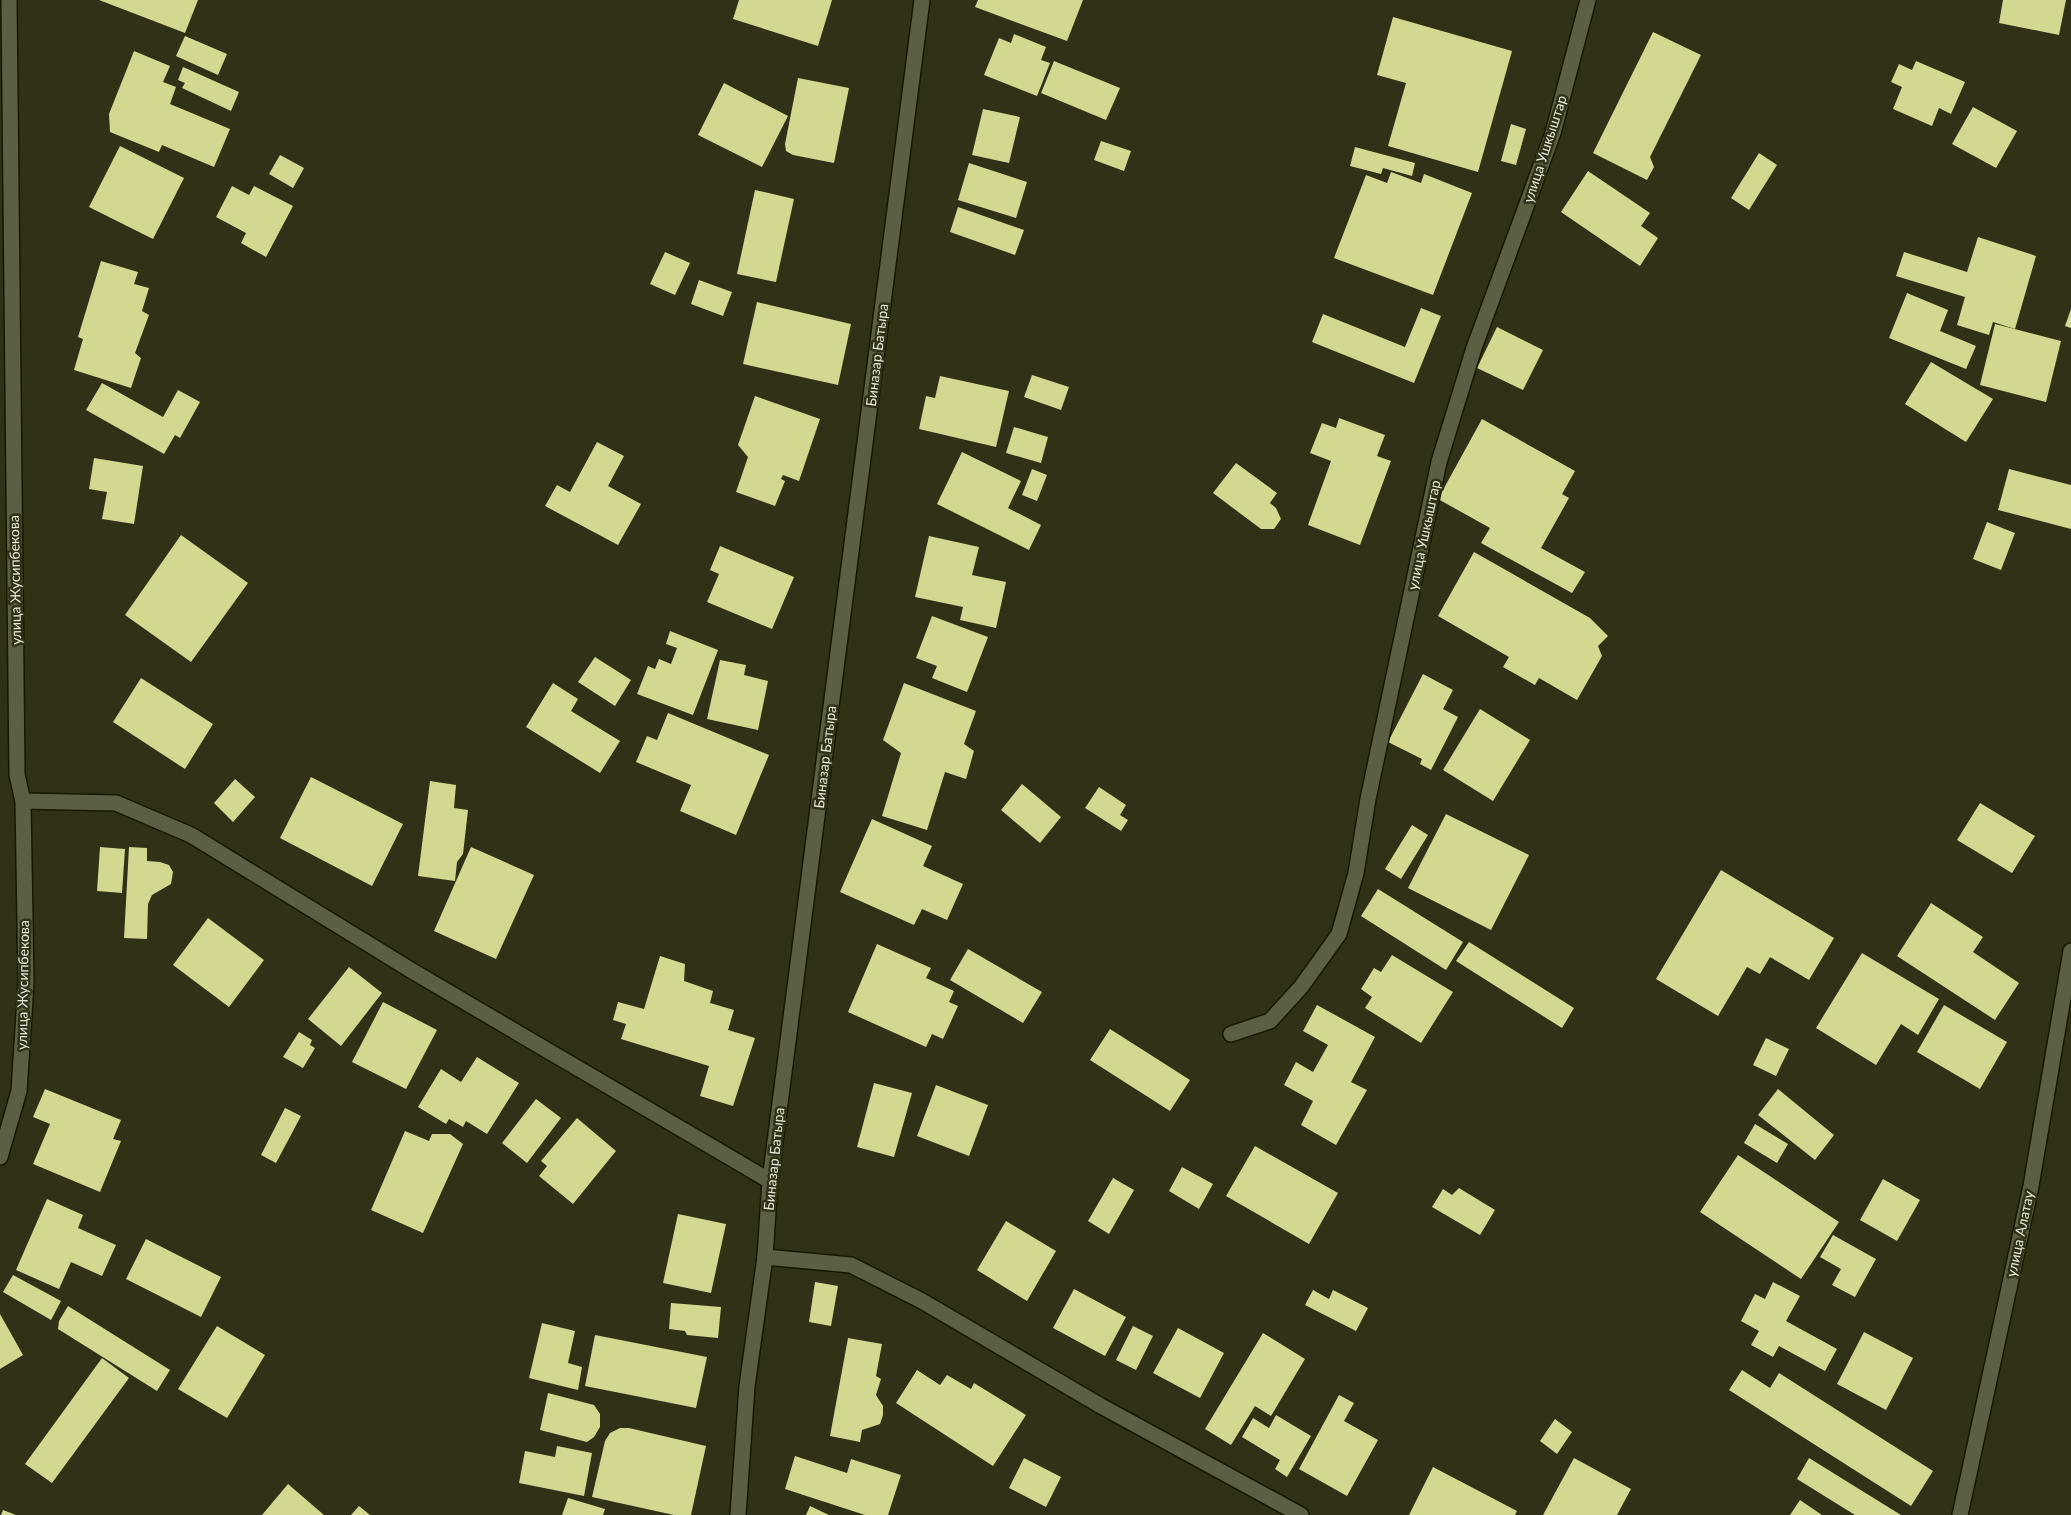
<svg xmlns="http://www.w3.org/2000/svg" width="2071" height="1515" font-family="Lato,sans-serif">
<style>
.building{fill:#d4d790}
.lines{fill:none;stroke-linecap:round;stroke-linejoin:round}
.minor-casing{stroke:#181802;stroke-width:18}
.tertiary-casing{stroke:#181802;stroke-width:18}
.minor{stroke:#5d5f44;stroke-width:15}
.tertiary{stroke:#5d5f44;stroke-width:15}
.labels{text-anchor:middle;stroke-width:5;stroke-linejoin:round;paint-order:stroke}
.street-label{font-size:14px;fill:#e7e8d9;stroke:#303117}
</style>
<rect width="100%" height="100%" fill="#303117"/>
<g class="building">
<path d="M 99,0 L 198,0 L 185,33 Z"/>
<path d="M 739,0 L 832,0 L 818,46 L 733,19 Z"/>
<path d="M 978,0 L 1083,0 L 1067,41 L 975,7 Z"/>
<path d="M 2003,0 L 2066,0 L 2059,35 L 1999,23 Z"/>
<path d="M 1393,17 L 1512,51 L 1478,172 L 1388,146 L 1406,83 L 1377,75 Z"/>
<path d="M 1653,32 L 1701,55 L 1650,157 L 1654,167 L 1647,180 L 1593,153 Z"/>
<path d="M 1014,34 L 1046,47 L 1041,60 L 1050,63 L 1037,96 L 984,75 L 999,38 L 1011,43 Z"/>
<path d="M 185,36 L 227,54 L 218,75 L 176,56 Z"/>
<path d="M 134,51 L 170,66 L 163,82 L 176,87 L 170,104 L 230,129 L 214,167 L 162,145 L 159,152 L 110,132 L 109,114 Z"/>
<path d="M 1054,61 L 1120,88 L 1106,120 L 1041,93 Z"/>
<path d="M 1916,61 L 1965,82 L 1951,114 L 1939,108 L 1932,126 L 1893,109 L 1902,87 L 1891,82 L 1899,64 L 1912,70 Z"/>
<path d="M 183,67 L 239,92 L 231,111 L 182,88 L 185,83 L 178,80 Z"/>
<path d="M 798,78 L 849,88 L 834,163 L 793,155 L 786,151 L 785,144 Z"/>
<path d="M 724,83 L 788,116 L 762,167 L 698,135 Z"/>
<path d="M 1973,107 L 2017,131 L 1996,168 L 1952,144 Z"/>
<path d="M 983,109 L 1020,117 L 1009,163 L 972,155 Z"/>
<path d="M 1511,124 L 1526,129 L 1516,165 L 1501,161 Z"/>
<path d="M 1101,141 L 1131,151 L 1124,171 L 1094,160 Z"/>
<path d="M 120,146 L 184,178 L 153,239 L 89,207 Z"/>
<path d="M 1355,147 L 1415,163 L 1412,176 L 1383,168 L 1381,174 L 1350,166 Z"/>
<path d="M 1759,153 L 1777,165 L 1749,210 L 1731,198 Z"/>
<path d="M 280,155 L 304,168 L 293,188 L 269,174 Z"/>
<path d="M 969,163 L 1027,182 L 1016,218 L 958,200 Z"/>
<path d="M 1588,171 L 1650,213 L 1641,226 L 1658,238 L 1640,266 L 1561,212 Z"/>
<path d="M 1391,172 L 1421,183 L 1424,174 L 1472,193 L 1433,295 L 1334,258 L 1366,175 L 1387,183 Z"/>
<path d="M 232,186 L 249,195 L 254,186 L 293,206 L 266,257 L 241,243 L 246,233 L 216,217 Z"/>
<path d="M 755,190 L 794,199 L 776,282 L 737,274 Z"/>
<path d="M 958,207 L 1024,230 L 1015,255 L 950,232 Z"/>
<path d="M 1978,237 L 2036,256 L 2015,329 L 1993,322 L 1989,335 L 1957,325 L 1965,297 L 1896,276 L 1904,252 L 1967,272 Z"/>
<path d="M 665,252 L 690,263 L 675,295 L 650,284 Z"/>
<path d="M 101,261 L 138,272 L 134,284 L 149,288 L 142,311 L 149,315 L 135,353 L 141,358 L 131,388 L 74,370 L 83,339 L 78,337 Z"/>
<path d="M 699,280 L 732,292 L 723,316 L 691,304 Z"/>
<path d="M 1907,293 L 1948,310 L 1940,331 L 1976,346 L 1966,369 L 1889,338 Z"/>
<path d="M 757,302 L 851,324 L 838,385 L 743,364 Z"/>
<path d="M 1421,308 L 1441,316 L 1414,383 L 1312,342 L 1323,314 L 1405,347 Z"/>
<path d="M 2071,309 L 2071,328 L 2065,326 Z"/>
<path d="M 1995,324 L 2061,341 L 2046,402 L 1980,385 Z"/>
<path d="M 1497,327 L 1543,350 L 1523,390 L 1477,368 Z"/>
<path d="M 1931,362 L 1993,399 L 1966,442 L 1905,404 Z"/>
<path d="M 1032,375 L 1069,387 L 1061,410 L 1024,397 Z"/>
<path d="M 940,376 L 1009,391 L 996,447 L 919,429 L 926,396 L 935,398 Z"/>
<path d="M 102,383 L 163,417 L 178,390 L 200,402 L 180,438 L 175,435 L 164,454 L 86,410 Z"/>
<path d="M 755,396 L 820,419 L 799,481 L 783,475 L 781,479 L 785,481 L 775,506 L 736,492 L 748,457 L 738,445 Z"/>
<path d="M 1339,418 L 1385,435 L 1377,456 L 1391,461 L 1360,545 L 1308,525 L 1331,461 L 1310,453 L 1322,423 L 1336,428 Z"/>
<path d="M 1482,419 L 1575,471 L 1562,494 L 1569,498 L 1541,548 L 1585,572 L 1572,593 L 1481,543 L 1490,528 L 1438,499 Z"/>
<path d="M 1014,427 L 1048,437 L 1041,463 L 1006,453 Z"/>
<path d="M 597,442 L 624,456 L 608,486 L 641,504 L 618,545 L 545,506 L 557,485 L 570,492 Z"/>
<path d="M 962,452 L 1021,481 L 1008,508 L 1041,525 L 1029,550 L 937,504 Z"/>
<path d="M 94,458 L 143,466 L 134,524 L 102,519 L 107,492 L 89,489 Z"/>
<path d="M 1236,463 L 1277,493 L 1270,503 L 1276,508 L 1281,519 L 1274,529 L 1261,529 L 1213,493 Z"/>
<path d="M 1032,469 L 1047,475 L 1037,501 L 1022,495 Z"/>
<path d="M 2009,469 L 2071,485 L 2071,529 L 1998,510 Z"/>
<path d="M 1987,522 L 2015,533 L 2001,570 L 1973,559 Z"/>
<path d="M 181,535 L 248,583 L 191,662 L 125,615 Z"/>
<path d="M 929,536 L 979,547 L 972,575 L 1006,582 L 996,628 L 960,620 L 963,607 L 915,597 Z"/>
<path d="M 720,546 L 794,577 L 772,629 L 707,602 L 719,574 L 710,570 Z"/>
<path d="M 1474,552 L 1590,618 L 1608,636 L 1598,646 L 1602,656 L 1577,700 L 1539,678 L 1535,685 L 1503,667 L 1509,657 L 1438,616 Z"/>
<path d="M 932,616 L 988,637 L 967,692 L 932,678 L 937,666 L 916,658 Z"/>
<path d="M 670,631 L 718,650 L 693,715 L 637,694 L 648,666 L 655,669 L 659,659 L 671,664 L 677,648 L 666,644 Z"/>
<path d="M 595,657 L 631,680 L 615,706 L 578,682 Z"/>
<path d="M 720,660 L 746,665 L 744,675 L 768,681 L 758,730 L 707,719 Z"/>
<path d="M 1423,674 L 1453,690 L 1443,709 L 1458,717 L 1431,770 L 1420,764 L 1422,759 L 1388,742 Z"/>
<path d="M 141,678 L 213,724 L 185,769 L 113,722 Z"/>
<path d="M 553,683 L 578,699 L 571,711 L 620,741 L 600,773 L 526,727 Z"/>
<path d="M 904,683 L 976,711 L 964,744 L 974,751 L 966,779 L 945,772 L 927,830 L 882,816 L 901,753 L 883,740 Z"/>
<path d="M 1480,709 L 1530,740 L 1493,801 L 1443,770 Z"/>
<path d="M 668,713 L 769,755 L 736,835 L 680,811 L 691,785 L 636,762 L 647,736 L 657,740 Z"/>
<path d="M 311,777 L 403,824 L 372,886 L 280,838 Z"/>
<path d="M 235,779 L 255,797 L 233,822 L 214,803 Z"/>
<path d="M 430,781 L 456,785 L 454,808 L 468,810 L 463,854 L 457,862 L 455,881 L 418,876 Z"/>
<path d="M 1022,784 L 1061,817 L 1040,843 L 1001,810 Z"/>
<path d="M 1099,787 L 1126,805 L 1120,815 L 1128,820 L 1121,831 L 1085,808 Z"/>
<path d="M 1980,803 L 2035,836 L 2012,873 L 1957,840 Z"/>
<path d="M 1446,814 L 1529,855 L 1491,930 L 1408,888 Z"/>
<path d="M 872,819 L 932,846 L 923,866 L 963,884 L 947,920 L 922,909 L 914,925 L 840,892 Z"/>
<path d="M 1412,825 L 1428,835 L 1401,879 L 1385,869 Z"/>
<path d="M 100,847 L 125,849 L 122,893 L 97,891 Z"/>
<path d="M 129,847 L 147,848 L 147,861 L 160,862 L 169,865 L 173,872 L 171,884 L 152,895 L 148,904 L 147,939 L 124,938 Z"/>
<path d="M 471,847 L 534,875 L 496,959 L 434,931 Z"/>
<path d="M 1721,870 L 1834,938 L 1809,980 L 1770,957 L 1760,974 L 1747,967 L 1718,1016 L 1656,979 Z"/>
<path d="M 1378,889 L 1463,942 L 1446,970 L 1361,916 Z"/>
<path d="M 1931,903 L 1983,937 L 1973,952 L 2019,983 L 1995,1020 L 1897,956 Z"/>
<path d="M 208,918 L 264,960 L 229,1007 L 173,965 Z"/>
<path d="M 1469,942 L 1574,1008 L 1562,1028 L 1456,961 Z"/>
<path d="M 877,944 L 931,968 L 926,978 L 954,991 L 949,1002 L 958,1006 L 943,1039 L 932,1034 L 926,1047 L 848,1012 Z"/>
<path d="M 968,949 L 1042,992 L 1023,1023 L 950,980 Z"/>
<path d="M 1862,953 L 1939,999 L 1918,1035 L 1901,1024 L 1876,1065 L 1816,1028 Z"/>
<path d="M 1392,955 L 1453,992 L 1421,1043 L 1365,1008 L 1372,997 L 1361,989 L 1374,968 L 1381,972 Z"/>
<path d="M 660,956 L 685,964 L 684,981 L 713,991 L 710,1003 L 734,1010 L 728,1030 L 755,1038 L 733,1106 L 700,1096 L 709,1066 L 621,1039 L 626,1024 L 613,1020 L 618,1002 L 644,1009 Z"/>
<path d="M 349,967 L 382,993 L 341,1046 L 308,1019 Z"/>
<path d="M 383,1002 L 437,1030 L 406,1089 L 352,1062 Z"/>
<path d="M 1317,1005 L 1375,1037 L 1351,1082 L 1367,1090 L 1336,1145 L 1301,1125 L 1313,1101 L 1284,1085 L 1296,1062 L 1313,1072 L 1328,1045 L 1303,1031 Z"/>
<path d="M 1944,1005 L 2007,1042 L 1980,1089 L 1917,1052 Z"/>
<path d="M 1110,1029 L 1190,1080 L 1170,1111 L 1090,1060 Z"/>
<path d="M 299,1032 L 312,1040 L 310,1045 L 315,1048 L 303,1068 L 283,1057 Z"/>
<path d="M 1766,1038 L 1789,1049 L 1776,1076 L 1753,1065 Z"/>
<path d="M 477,1057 L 519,1083 L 487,1134 L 466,1121 L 463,1127 L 449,1119 L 446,1124 L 418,1107 L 441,1069 L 461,1082 Z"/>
<path d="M 874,1083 L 912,1093 L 894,1157 L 857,1147 Z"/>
<path d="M 936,1085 L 988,1105 L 969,1156 L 917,1136 Z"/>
<path d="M 45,1089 L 121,1120 L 113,1139 L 121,1141 L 100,1192 L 33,1164 L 50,1124 L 33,1117 Z"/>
<path d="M 1778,1089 L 1834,1135 L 1815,1160 L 1758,1115 Z"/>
<path d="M 536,1099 L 561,1118 L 527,1163 L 502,1143 Z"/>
<path d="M 285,1108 L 301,1116 L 276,1163 L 261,1155 Z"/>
<path d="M 577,1118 L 616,1151 L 573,1204 L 539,1176 L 547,1166 L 541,1161 Z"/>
<path d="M 1755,1124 L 1788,1144 L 1777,1163 L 1744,1143 Z"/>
<path d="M 405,1131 L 429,1141 L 432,1134 L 450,1134 L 463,1144 L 423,1233 L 371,1210 Z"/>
<path d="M 1255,1146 L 1338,1193 L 1309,1244 L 1226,1196 Z"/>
<path d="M 1738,1155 L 1839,1222 L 1801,1279 L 1700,1212 Z"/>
<path d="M 1182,1167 L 1213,1184 L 1199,1209 L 1169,1191 Z"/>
<path d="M 1113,1178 L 1134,1190 L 1109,1234 L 1088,1221 Z"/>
<path d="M 1883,1179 L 1920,1200 L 1897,1241 L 1860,1220 Z"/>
<path d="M 1459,1188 L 1495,1210 L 1480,1235 L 1432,1207 L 1443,1189 L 1452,1195 Z"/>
<path d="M 47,1199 L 83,1215 L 78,1228 L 116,1245 L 102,1276 L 71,1262 L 59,1289 L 16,1270 Z"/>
<path d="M 678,1214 L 726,1224 L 711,1293 L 663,1283 Z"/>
<path d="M 1006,1221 L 1056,1251 L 1027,1301 L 977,1270 Z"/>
<path d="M 1833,1235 L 1876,1259 L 1855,1297 L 1832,1285 L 1841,1269 L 1820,1257 Z"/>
<path d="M 146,1239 L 221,1277 L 201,1317 L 126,1279 Z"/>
<path d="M 13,1275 L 61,1301 L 51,1320 L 3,1292 Z"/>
<path d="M 815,1282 L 838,1286 L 831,1326 L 809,1322 Z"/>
<path d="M 1773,1282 L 1800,1296 L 1786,1321 L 1837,1349 L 1825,1371 L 1779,1346 L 1773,1357 L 1751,1345 L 1759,1331 L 1741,1321 L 1755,1294 L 1765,1299 Z"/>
<path d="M 1074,1289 L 1126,1317 L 1105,1356 L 1053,1328 Z"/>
<path d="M 1313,1290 L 1329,1299 L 1333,1290 L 1368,1308 L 1356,1331 L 1305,1305 Z"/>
<path d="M 671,1303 L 721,1307 L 718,1338 L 687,1335 L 685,1331 L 669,1329 Z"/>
<path d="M 68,1306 L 170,1370 L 157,1391 L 58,1329 L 59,1321 Z"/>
<path d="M 0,1314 L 23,1355 L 0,1369 Z"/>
<path d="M 542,1323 L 575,1331 L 568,1363 L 582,1367 L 578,1390 L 529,1378 Z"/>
<path d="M 217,1326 L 265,1355 L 227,1418 L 178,1389 Z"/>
<path d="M 1133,1326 L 1153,1336 L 1136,1370 L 1116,1360 Z"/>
<path d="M 1178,1328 L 1224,1353 L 1200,1398 L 1153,1373 Z"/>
<path d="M 1864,1332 L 1913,1358 L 1886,1410 L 1837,1384 Z"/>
<path d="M 1263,1333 L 1305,1359 L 1271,1416 L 1255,1406 L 1231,1445 L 1205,1429 Z"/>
<path d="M 595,1335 L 707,1357 L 696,1408 L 585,1386 Z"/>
<path d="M 848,1338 L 882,1344 L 876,1376 L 881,1379 L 876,1395 L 883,1406 L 883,1415 L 880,1424 L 862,1430 L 860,1442 L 830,1436 Z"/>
<path d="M 102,1358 L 129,1378 L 52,1483 L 25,1464 Z"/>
<path d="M 917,1370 L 940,1385 L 947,1375 L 971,1389 L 974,1383 L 1026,1415 L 993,1466 L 896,1403 Z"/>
<path d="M 1742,1370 L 1770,1388 L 1779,1373 L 1933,1471 L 1911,1506 L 1729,1390 Z"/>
<path d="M 548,1393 L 594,1405 L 600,1414 L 600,1427 L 594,1437 L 587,1442 L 540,1430 Z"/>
<path d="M 1339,1395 L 1354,1403 L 1344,1421 L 1378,1440 L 1347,1496 L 1299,1469 Z"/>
<path d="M 1276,1415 L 1311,1436 L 1287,1477 L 1275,1469 L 1280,1460 L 1242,1437 L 1253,1418 L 1269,1428 Z"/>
<path d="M 1555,1419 L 1572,1432 L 1557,1454 L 1540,1441 Z"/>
<path d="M 620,1428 L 629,1428 L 706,1446 L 691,1515 L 674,1515 L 592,1497 L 605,1441 L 610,1433 Z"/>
<path d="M 557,1446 L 592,1453 L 584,1496 L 519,1483 L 525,1451 L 555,1457 Z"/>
<path d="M 795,1456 L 847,1473 L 851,1459 L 901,1475 L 888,1515 L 865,1515 L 785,1489 Z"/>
<path d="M 1024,1458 L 1061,1477 L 1046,1507 L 1009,1488 Z"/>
<path d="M 1574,1458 L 1631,1489 L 1617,1515 L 1543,1515 Z"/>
<path d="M 1809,1458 L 1901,1515 L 1855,1515 L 1797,1479 Z"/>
<path d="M 1433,1467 L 1517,1511 L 1515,1515 L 1409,1515 Z"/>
<path d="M 288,1484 L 324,1515 L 262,1515 Z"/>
<path d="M 568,1498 L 605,1509 L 603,1515 L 562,1515 Z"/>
<path d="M 1800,1500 L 1822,1515 L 1790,1515 Z"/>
<path d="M 359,1506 L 370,1515 L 351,1515 Z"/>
<path d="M 810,1506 L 829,1515 L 806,1515 Z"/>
<path d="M 3,1510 L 16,1515 L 1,1515 Z"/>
</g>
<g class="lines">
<defs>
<g id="minor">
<path d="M 23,801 L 116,803 L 191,835 L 414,972 L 770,1181"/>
<path d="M 1231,1034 L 1270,1021 L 1301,987 L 1339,934 L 1356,873 L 1368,799 L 1439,462 L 1474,348 L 1553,133 L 1588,0"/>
<path d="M 0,1157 L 19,1091 L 26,983 L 23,801 L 17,775 L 9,0"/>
<path d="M 765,1257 L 851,1265 L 922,1301 L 1101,1406 L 1301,1515"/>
<path d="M 1960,1515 L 2031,1186 L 2071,951"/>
</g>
<path id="tertiary" d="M 738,1515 L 747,1386 L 765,1257 L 770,1181 L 922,0"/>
</defs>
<use href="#minor" class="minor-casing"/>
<use href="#tertiary" class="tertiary-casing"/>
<use href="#minor" class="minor"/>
<use href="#tertiary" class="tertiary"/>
</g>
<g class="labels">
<g class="street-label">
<text transform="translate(1545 149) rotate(-72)" y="5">улица Ушкыштар</text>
<text transform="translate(877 355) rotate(-83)" y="5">Биназар Батыра</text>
<text transform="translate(1424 535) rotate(-78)" y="5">улица Ушкыштар</text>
<text transform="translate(15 580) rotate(-91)" y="5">улица Жусипбекова</text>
<text transform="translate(825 757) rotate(-83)" y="5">Биназар Батыра</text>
<text transform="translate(23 985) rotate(-89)" y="5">улица Жусипбекова</text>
<text transform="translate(774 1159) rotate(-84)" y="5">Биназар Батыра</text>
<text transform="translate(2020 1234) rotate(-78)" y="5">улица Алатау</text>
</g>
</g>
</svg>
